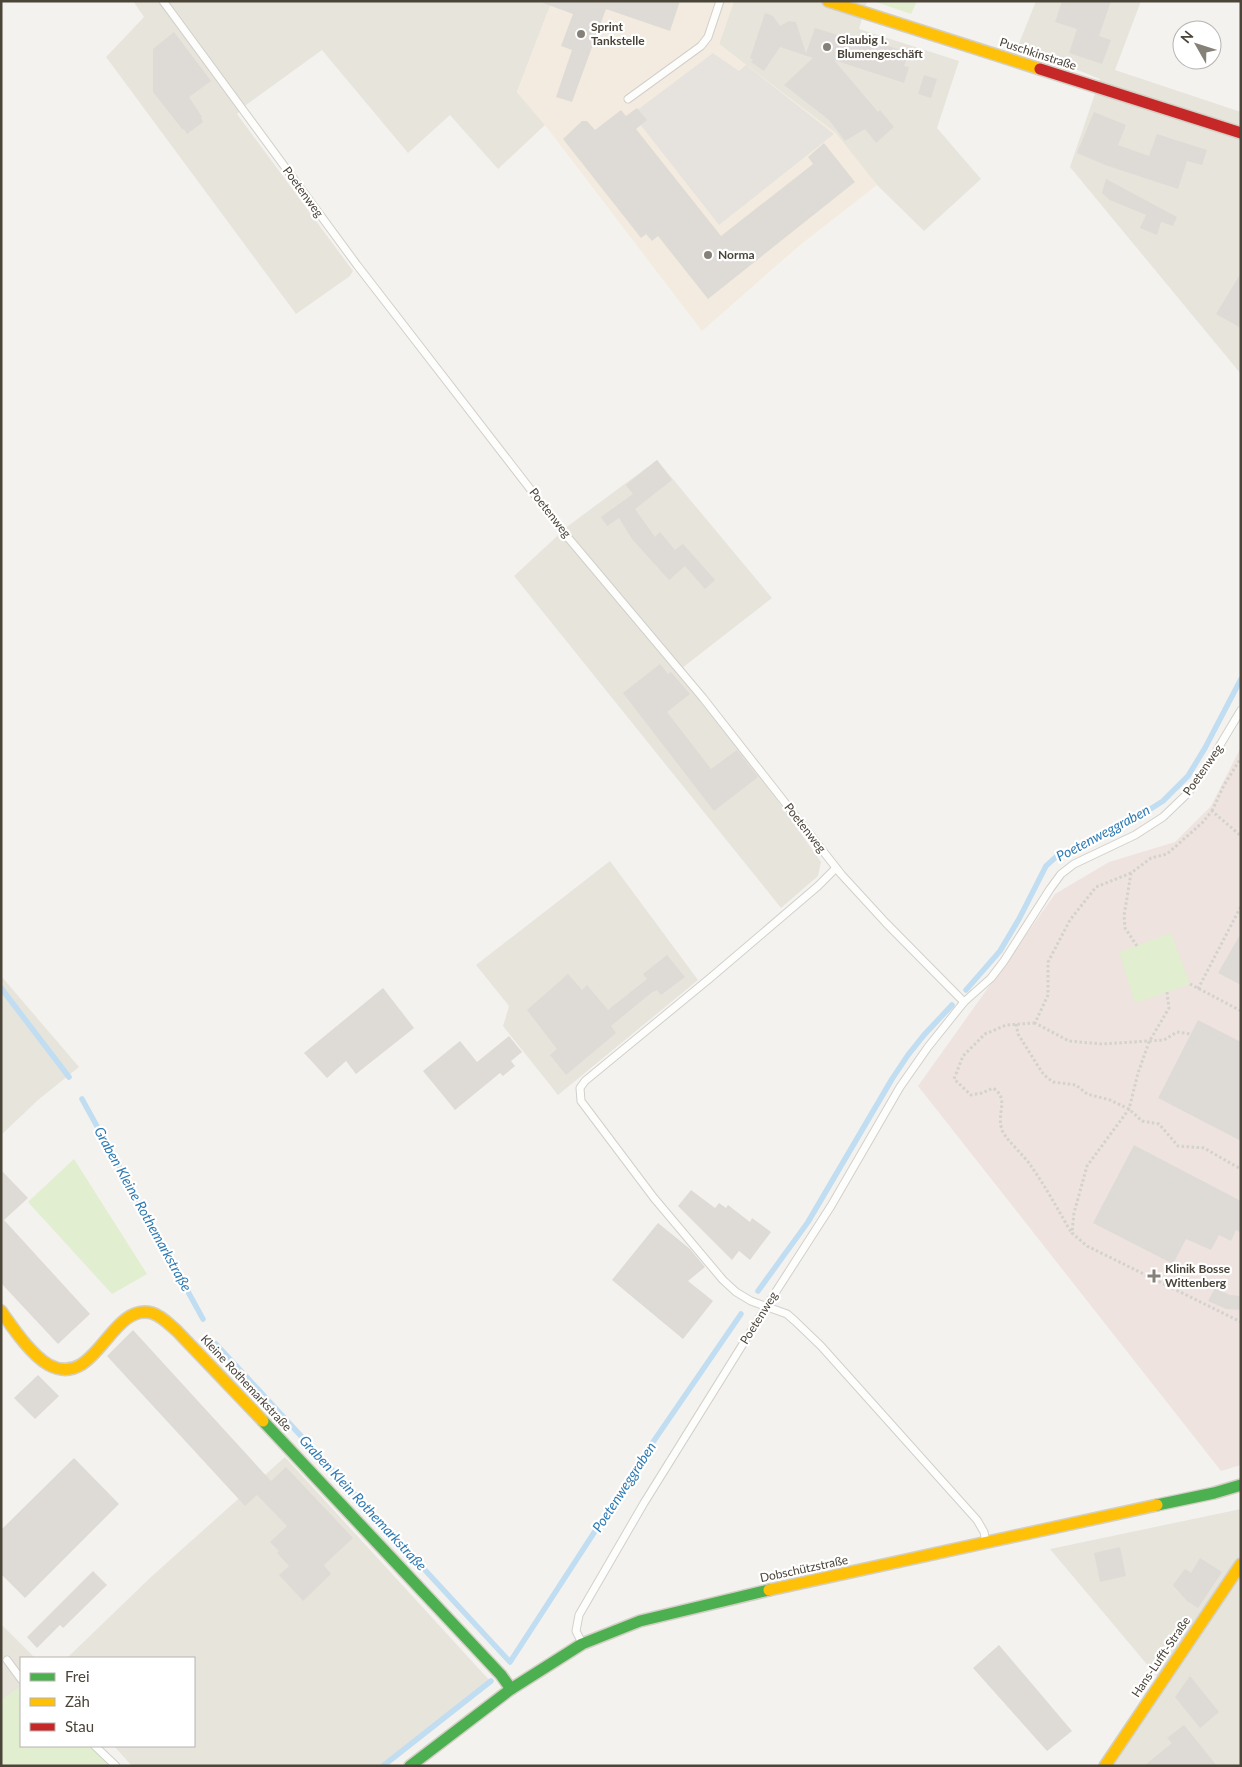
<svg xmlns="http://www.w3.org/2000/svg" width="1242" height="1767" font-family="Lato,sans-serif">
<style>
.residential{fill:#e7e4dc}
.commercial{fill:#f3ebdf}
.medical{fill:#eee3df}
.green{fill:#e1eecf}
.parking{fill:#e6e3df}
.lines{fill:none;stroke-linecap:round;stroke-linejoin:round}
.stream{stroke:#c0ddf1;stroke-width:5.5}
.building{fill:#dedbd6}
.lane-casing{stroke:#d2d0cb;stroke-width:9}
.fast-casing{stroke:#d3cfc5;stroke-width:14}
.slow-casing{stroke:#d3cfc5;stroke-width:14}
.jam-casing{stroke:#d3cfc5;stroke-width:14}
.path{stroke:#d3d2cc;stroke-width:3;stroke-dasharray:2.5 2.5;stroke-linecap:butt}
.lane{stroke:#fdfdfc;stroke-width:7}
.fast{stroke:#4caf50;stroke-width:11}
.slow{stroke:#ffc107;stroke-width:11}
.jam{stroke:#c62828;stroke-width:11}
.poi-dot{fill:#868178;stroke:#fff;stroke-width:2}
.labels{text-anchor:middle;stroke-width:4.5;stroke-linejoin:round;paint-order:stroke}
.poi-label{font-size:12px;font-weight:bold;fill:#4b4439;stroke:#fff;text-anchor:start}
.street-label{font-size:12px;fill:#4b4439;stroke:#fff}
.water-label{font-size:14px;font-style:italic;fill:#2e7ab2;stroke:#fff}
</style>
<rect width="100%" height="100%" fill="#f4f2ee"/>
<g class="residential">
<path d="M 133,1 L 552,1 L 517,92 L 545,125 L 498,169 L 450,115 L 408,153 L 322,50 L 246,105 L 237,114 L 353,271 L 350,276 L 296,314 L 106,57 L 144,17 Z"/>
<path d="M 734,1 L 867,1 L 859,29 L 959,61 L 937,128 L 981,179 L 924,231 L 877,185 L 837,136 L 719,44 Z"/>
<path d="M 1036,1 L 1141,1 L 1115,70 L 1241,112 L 1241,374 L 1070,167 L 1100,79 L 1018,46 Z"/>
<path d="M 657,460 L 772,598 L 677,672 L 763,780 L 821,862 L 818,876 L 781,908 L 514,576 L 568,526 Z"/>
<path d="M 610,861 L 698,980 L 558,1095 L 503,1026 L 509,1006 L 476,965 Z"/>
<path d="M 1,976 L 79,1067 L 38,1100 L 1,1135 Z"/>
<path d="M 285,1457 L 491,1682 L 379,1766 L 132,1766 L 114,1746 L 194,1746 L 194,1658 L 67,1658 L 151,1577 Z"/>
<path d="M 1241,1509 L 1241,1766 L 1112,1766 L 1166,1687 L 1050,1549 Z"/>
<path d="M 1,1624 L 35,1658 L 21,1658 L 21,1695 L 1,1709 Z"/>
</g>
<path class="commercial" d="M 552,1 L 734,1 L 719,44 L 836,133 L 877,185 L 800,245 L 702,331 L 545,125 L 517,92 Z"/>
<path class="medical" d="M 1241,747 L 1241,1465 L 1221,1471 L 918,1086 L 1055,894 L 1109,862 L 1175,842 L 1211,806 Z"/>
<g class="green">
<path d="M 873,1 L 917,1 L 911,14 Z"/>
<path d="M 1171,933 L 1190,984 L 1135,1003 L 1119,952 Z"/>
<path d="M 74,1159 L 147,1274 L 112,1294 L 28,1202 Z"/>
<path d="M 21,1686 L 21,1746 L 92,1746 L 115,1766 L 1,1766 L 1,1700 Z"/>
</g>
<path class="parking" d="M 713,53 L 739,71 L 746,65 L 834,134 L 719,225 L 632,114 Z"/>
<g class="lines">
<g class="stream">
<path d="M 1,988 L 69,1077"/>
<path d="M 966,990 L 1000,951 L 1019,919 L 1046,866 L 1057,856 L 1127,824 L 1163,801 L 1188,776 L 1205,748 L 1241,679"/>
<path d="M 82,1099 L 203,1319"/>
<path d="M 758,1291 L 808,1222 L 892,1079 L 908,1055 L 924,1035 L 952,1005"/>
<path d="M 216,1344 L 510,1662 L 651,1445 L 741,1314"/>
<path d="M 383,1766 L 491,1681"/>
</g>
</g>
<g class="building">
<path d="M 543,1 L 680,1 L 670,31 L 606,9 L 572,102 L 556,97 L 572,50 L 561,46 L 573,14 L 543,3 Z"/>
<path d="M 1062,1 L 1111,1 L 1099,36 L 1111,40 L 1102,64 L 1069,53 L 1077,29 L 1055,22 Z"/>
<path d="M 765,13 L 773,16 L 780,26 L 789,21 L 796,22 L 806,53 L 815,28 L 866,44 L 868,39 L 909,53 L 904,66 L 909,67 L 904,83 L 834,60 L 878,112 L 880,110 L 894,127 L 876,143 L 865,129 L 845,141 L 829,120 L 784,85 L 813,58 L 780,47 L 764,71 L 751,62 L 753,60 L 750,58 Z"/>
<path d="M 174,32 L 211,81 L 189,97 L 202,117 L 201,118 L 203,122 L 187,134 L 184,129 L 183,130 L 153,92 L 153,49 Z"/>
<path d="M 924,75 L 937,79 L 931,98 L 918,94 Z"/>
<path d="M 637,108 L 647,120 L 636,129 L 721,236 L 813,164 L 808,157 L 824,143 L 855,182 L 708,299 L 658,236 L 652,241 L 646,234 L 641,238 L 563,139 L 582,121 L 587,121 L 595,130 L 621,110 L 626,116 Z"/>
<path d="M 1094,112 L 1126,125 L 1118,145 L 1149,156 L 1157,134 L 1207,150 L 1202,165 L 1187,161 L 1178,189 L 1105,165 L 1077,153 Z"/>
<path d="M 1106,179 L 1177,217 L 1173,226 L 1161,222 L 1157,235 L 1140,228 L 1146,215 L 1110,200 L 1102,193 Z"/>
<path d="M 1241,273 L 1241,328 L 1216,314 Z"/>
<path d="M 657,460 L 672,480 L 635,509 L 655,537 L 660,532 L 675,550 L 683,544 L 715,580 L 705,589 L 685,566 L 669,580 L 632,539 L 619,518 L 607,526 L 601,517 L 633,494 L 626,485 Z"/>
<path d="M 660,664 L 668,674 L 671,672 L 690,694 L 667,712 L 711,769 L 737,750 L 758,777 L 714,811 L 623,693 Z"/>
<path d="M 1241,933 L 1241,985 L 1218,973 Z"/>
<path d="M 667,955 L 685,977 L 661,995 L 657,990 L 651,993 L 611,1026 L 616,1033 L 566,1075 L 550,1055 L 557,1049 L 527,1010 L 568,974 L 582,990 L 587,985 L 608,1010 L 647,979 L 643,974 Z"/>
<path d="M 383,988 L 414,1028 L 356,1074 L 346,1061 L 327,1078 L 304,1053 Z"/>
<path d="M 1198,1020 L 1241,1042 L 1241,1141 L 1158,1098 Z"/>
<path d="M 509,1036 L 522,1052 L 511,1061 L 515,1066 L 503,1076 L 500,1073 L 455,1110 L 423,1071 L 460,1041 L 477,1062 Z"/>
<path d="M 1134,1145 L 1241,1201 L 1241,1233 L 1236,1230 L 1231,1241 L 1219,1235 L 1211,1250 L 1186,1239 L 1173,1264 L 1093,1223 Z"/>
<path d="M 1,1170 L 28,1198 L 4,1220 L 90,1314 L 58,1344 L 1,1283 Z"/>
<path d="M 691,1190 L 715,1208 L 719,1203 L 726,1208 L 728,1205 L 750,1222 L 752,1218 L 771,1232 L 750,1260 L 739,1251 L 732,1260 L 678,1206 Z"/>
<path d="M 658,1223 L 690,1249 L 705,1267 L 688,1281 L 713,1301 L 683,1339 L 612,1280 Z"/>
<path d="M 1215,1288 L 1230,1295 L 1241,1296 L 1241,1310 L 1226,1309 L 1208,1301 Z"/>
<path d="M 133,1330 L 271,1481 L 286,1467 L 353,1538 L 324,1565 L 331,1574 L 303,1601 L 279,1575 L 289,1566 L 277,1553 L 279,1551 L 270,1542 L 287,1526 L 257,1495 L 245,1506 L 107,1356 Z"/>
<path d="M 38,1375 L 59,1396 L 35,1419 L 14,1398 Z"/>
<path d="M 74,1458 L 119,1504 L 25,1598 L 1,1574 L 1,1530 Z"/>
<path d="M 1120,1547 L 1126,1576 L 1100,1582 L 1094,1553 Z"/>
<path d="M 1200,1558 L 1222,1572 L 1198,1608 L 1187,1601 L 1173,1585 L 1185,1569 L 1191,1573 Z"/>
<path d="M 93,1571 L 107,1585 L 63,1628 L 60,1625 L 37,1648 L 27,1637 Z"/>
<path d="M 999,1645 L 1072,1731 L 1047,1751 L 973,1668 Z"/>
<path d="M 1190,1676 L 1219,1712 L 1200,1728 L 1175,1697 Z"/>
<path d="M 1184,1725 L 1217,1766 L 1144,1766 L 1172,1743 L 1167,1738 Z"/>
</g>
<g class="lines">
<defs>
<g id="lane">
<path d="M 163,1 L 357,265 L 565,534 L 703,698 L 841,874 L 886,923 L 964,1002 L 991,978 L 1004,961 L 1050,889 L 1061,874 L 1074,864 L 1135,835 L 1163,817 L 1188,793 L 1208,765 L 1241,710"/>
<path d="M 628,99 L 701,46 L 708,37 L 720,1"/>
<path d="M 836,868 L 818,886 L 709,979 L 585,1081 L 580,1088 L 581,1101 L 654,1198 L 723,1280 L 736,1292 L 751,1301 L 787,1314 L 795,1321 L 821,1346 L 977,1520 L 984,1532 L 986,1543"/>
<path d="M 582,1643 L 576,1631 L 579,1615 L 644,1503 L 766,1307 L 831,1206 L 900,1087 L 928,1047 L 964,1002"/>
<path d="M 7,1660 L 21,1679"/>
<path d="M 95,1746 L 116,1766"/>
</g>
<g id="fast">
<path d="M 263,1421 L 501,1675 L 511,1689"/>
<path d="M 1157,1505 L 1214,1493 L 1241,1485"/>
<path d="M 410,1766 L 511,1689 L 582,1644 L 640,1621 L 769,1590"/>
</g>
<g id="slow">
<path d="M 828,1 L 1040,69"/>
<path d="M 1,1311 C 13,1328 31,1355 49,1365 C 96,1390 110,1302 152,1313 C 162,1316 170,1325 177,1331 L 263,1421"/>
<path d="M 769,1590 L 1157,1505"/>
<path d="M 1105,1766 L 1241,1564"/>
</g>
<path id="jam" d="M 1040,69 L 1241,133"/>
</defs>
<use href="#lane" class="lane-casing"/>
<use href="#fast" class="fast-casing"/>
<use href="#slow" class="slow-casing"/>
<use href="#jam" class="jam-casing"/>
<g class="path">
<path d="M 1212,811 L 1224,785 L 1241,758"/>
<path d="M 1131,873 L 1096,887 L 1070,920 L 1048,962 L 1048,995 L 1035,1023 L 1069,1041 L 1102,1044 L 1164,1040 L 1177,1032 L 1191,1034"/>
<path d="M 1137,946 L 1125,928 L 1124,916 L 1131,873 L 1151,858 L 1167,854 L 1202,823 L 1212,811 L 1241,836"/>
<path d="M 1190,984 L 1241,1011"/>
<path d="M 1198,989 L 1241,906"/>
<path d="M 1167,992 L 1169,1008 L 1149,1042 L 1138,1073 L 1129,1109 L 1087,1166 L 1074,1213 L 1072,1233 L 1087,1246 L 1241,1322"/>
<path d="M 1035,1023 L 1006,1025 L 985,1034 L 963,1056 L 954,1079 L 971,1095 L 982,1093 L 993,1088 C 1010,1099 996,1113 1002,1130 C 1005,1139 1025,1156 1031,1166 C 1046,1187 1058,1210 1071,1232"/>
<path d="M 1016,1024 L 1018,1034 L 1038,1066 L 1044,1075 L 1053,1082 L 1076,1085 L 1087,1094 L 1110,1100 L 1129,1109 L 1142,1121 L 1159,1124 L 1178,1146 L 1204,1148 L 1239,1168"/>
</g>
<use href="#lane" class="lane"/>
<use href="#fast" class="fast"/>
<use href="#slow" class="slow"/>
<use href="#jam" class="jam"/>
</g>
<g class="poi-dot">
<circle cx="581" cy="34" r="5"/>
<circle cx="827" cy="47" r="5"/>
<circle cx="708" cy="255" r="5"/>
<path d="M1151.5 1268.5h5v5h5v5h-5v5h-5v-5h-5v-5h5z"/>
</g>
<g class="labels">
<g class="poi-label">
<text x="591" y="31">Sprint<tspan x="591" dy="14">Tankstelle</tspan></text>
<text x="837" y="44">Glaubig I.<tspan x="837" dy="14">Blumengeschäft</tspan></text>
<text x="718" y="259">Norma</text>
<text x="1165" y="1273">Klinik Bosse<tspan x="1165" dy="14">Wittenberg</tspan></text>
</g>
<g class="street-label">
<text transform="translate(1038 54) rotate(18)" y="4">Puschkinstraße</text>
<text transform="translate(303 192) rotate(54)" y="4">Poetenweg</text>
<text transform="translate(550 513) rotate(52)" y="4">Poetenweg</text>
<text transform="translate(1203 770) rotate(-55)" y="4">Poetenweg</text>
<text transform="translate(805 828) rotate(52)" y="4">Poetenweg</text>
<text transform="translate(759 1318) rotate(-58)" y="4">Poetenweg</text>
<text transform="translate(246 1383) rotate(47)" y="4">Kleine Rothemarkstraße</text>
<text transform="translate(804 1569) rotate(-12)" y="4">Dobschützstraße</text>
<text transform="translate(1161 1657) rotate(-56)" y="4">Hans-Lufft-Straße</text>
</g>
<g class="water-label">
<text transform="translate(1103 833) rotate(-28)" y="5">Poetenweggraben</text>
<text transform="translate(143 1209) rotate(61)" y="5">Graben Kleine Rothemarkstraße</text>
<text transform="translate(624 1487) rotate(-57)" y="5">Poetenweggraben</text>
<text transform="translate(363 1503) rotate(47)" y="5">Graben Klein Rothemarkstraße</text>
</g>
</g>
<rect width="1242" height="1767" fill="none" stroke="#4b4439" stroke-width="5"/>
<rect x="20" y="1657" width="175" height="90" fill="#ffffff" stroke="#b7b4b0"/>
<rect x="30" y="1673" width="25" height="8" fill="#4caf50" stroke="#b7b4b0"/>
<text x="65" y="1682" font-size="15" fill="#4b4439">Frei</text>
<rect x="30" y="1698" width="25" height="8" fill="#ffc107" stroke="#b7b4b0"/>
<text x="65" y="1707" font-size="15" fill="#4b4439">Zäh</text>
<rect x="30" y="1723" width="25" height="8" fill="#c62828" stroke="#b7b4b0"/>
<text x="65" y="1732" font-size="15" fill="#4b4439">Stau</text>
<g transform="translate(1197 45) rotate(309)"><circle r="24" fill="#ffffff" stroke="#b7b4b0"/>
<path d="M0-4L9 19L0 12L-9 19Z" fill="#868178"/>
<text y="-8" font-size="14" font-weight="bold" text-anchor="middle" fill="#4b4439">N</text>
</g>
</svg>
